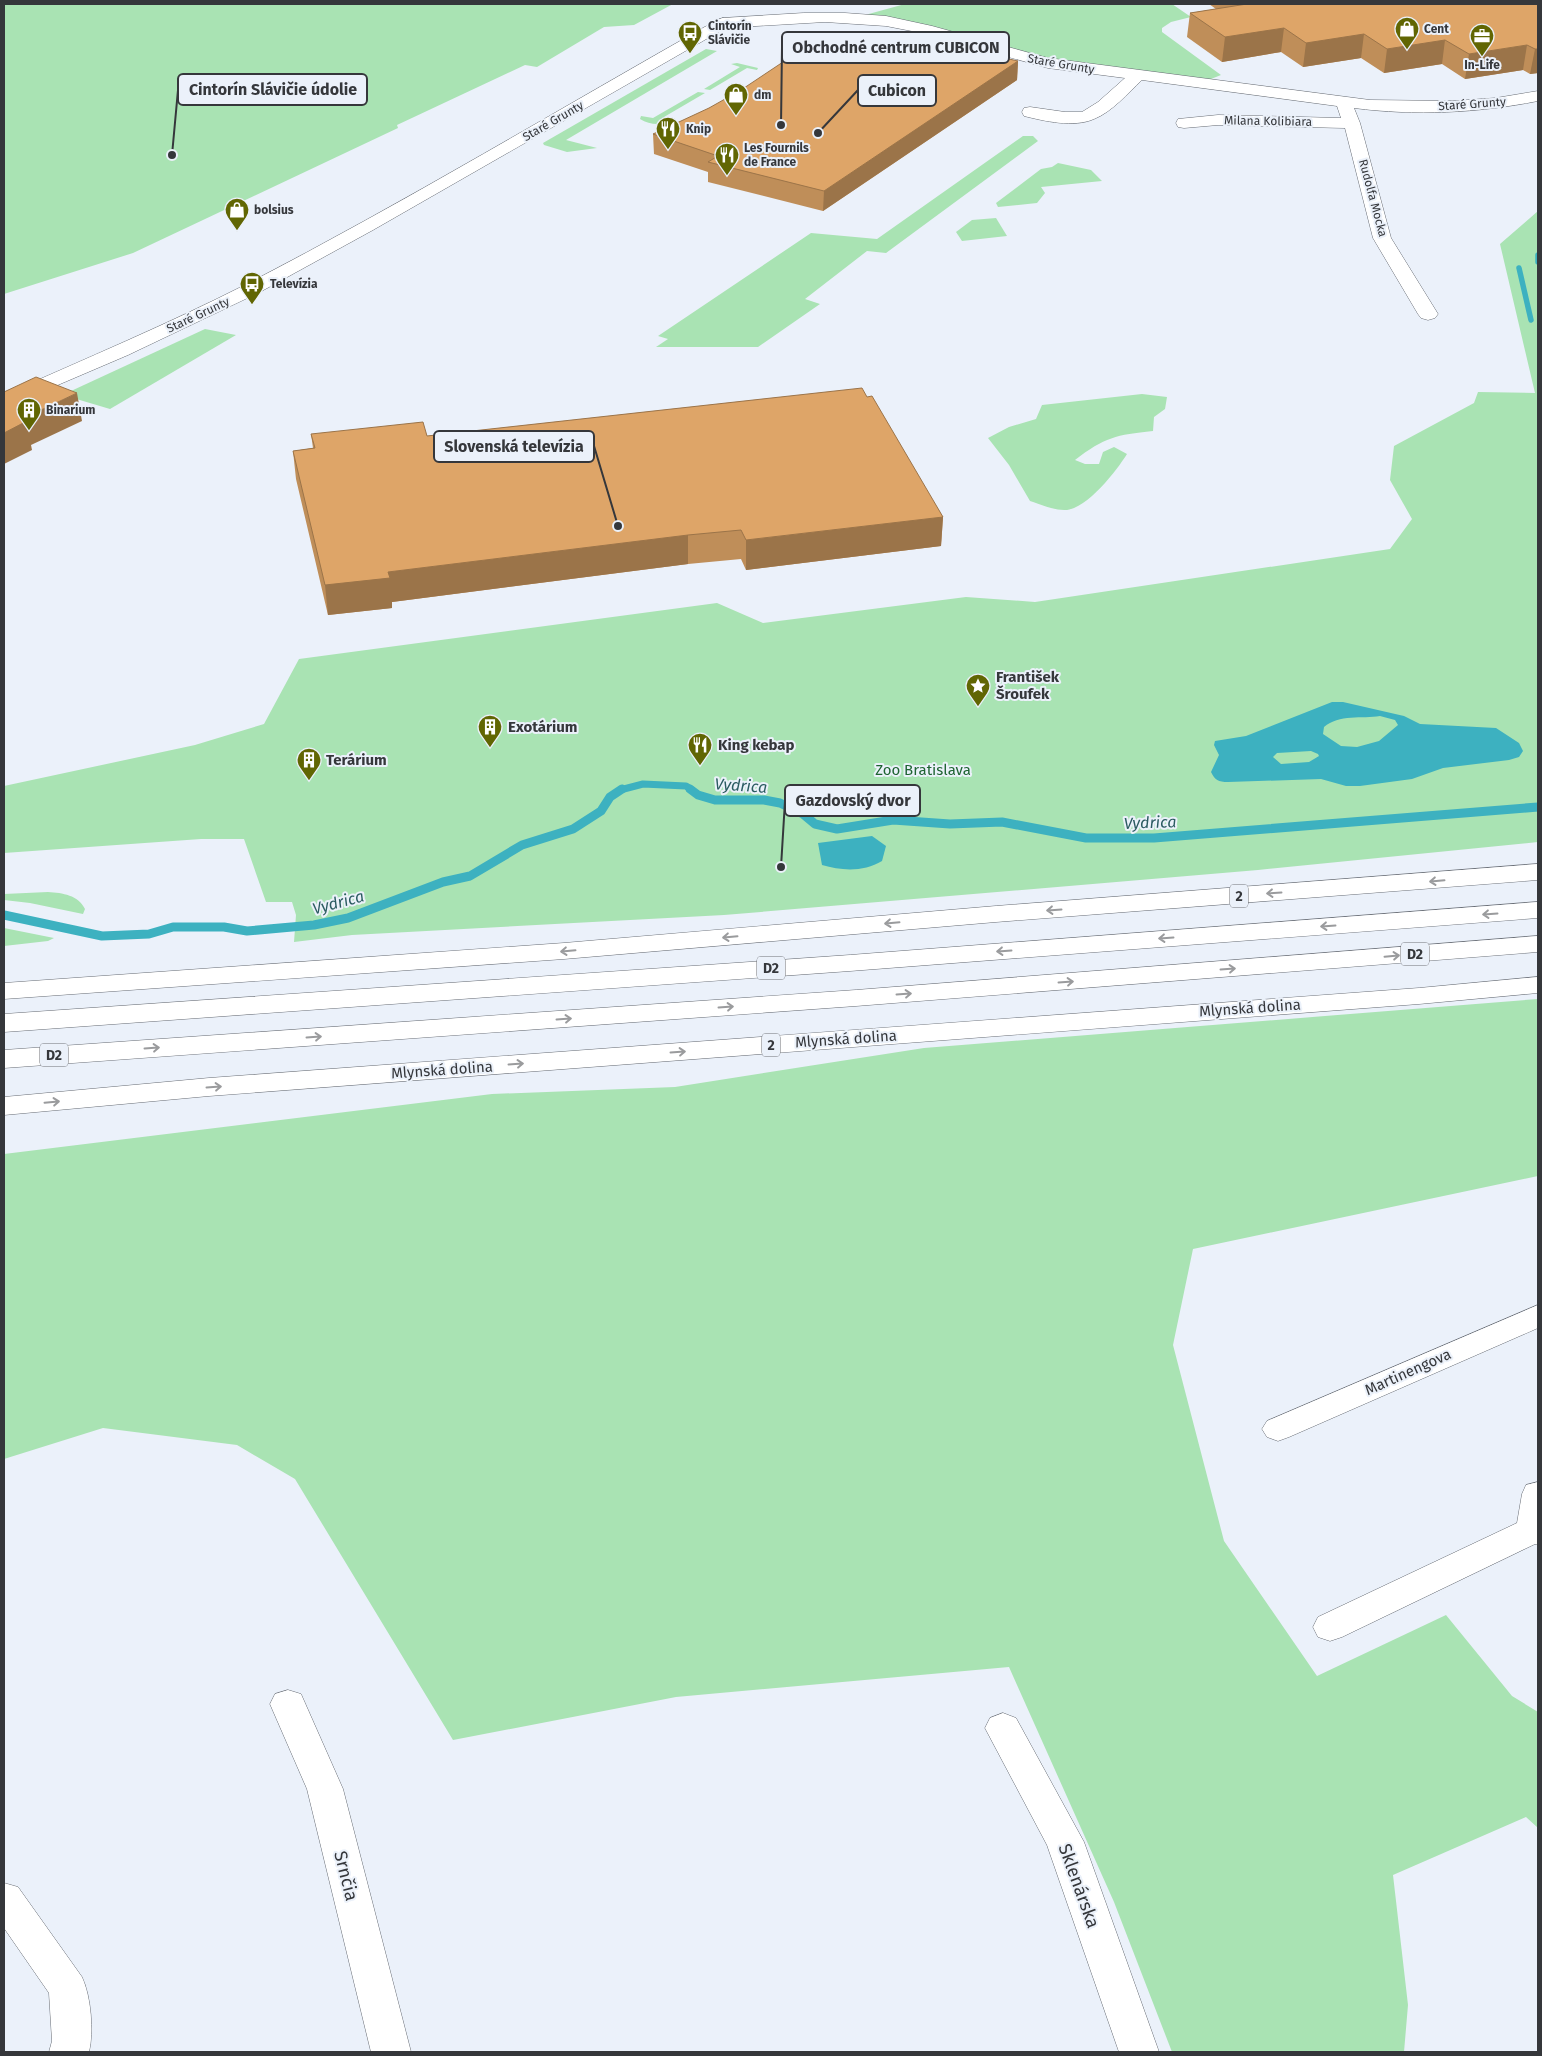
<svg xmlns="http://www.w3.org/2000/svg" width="1542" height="2056" font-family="'Fira Sans',sans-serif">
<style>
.green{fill:#a9e3b3}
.water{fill:#3db1c0;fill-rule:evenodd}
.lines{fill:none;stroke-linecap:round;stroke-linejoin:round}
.stream-far2{stroke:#3db1c0;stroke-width:5.5}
.stream-far1{stroke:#3db1c0;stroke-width:7}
.stream{stroke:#3db1c0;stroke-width:9}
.minor-casing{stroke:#676c74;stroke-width:1}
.tertiary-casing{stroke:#676c74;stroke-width:1}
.primary-casing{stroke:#676c74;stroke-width:1}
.motorway-casing{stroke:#676c74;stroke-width:1}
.minor{fill:#fff;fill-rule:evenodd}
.tertiary{fill:#fff;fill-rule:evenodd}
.primary{fill:#fff;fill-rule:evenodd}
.motorway{fill:#fff;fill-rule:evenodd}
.wall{fill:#bf8e59}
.shaded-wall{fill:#9b7449}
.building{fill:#dea568;stroke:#9b7449}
.oneway{stroke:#9a9b9d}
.labels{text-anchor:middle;stroke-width:4;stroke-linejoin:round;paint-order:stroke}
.far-poi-label{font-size:12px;font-weight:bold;fill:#35373b;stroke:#ebf1fa;text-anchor:start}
.far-street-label{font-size:12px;fill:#35373b;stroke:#ebf1fa}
.shield{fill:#ebf1fa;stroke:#6c6f74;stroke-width:1}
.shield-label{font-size:14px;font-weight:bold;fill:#35373b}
.poi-label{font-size:15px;font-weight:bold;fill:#35373b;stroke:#ebf1fa;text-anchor:start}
.park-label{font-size:15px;fill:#1e6432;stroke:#ebf1fa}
.street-label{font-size:15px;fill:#35373b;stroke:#ebf1fa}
.water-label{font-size:16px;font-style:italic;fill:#2b5b61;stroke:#ebf1fa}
.near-street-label{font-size:18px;fill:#35373b;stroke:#ebf1fa}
.leader{fill:none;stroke:#35373b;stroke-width:2}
.callout-dot{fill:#35373b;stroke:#ebf1fa;stroke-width:2}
.callout{fill:#ebf1fa;stroke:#35373b;stroke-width:2}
.callout-label{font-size:16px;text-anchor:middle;font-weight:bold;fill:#35373b}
</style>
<rect width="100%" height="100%" fill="#ebf1fa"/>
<g class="green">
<path d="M 4,4 L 673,4 L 634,25 L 604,27 L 537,67 L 525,65 L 397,125 L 398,128 L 133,253 L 4,294 Z"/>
<path d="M 905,4 L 1172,4 L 1191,17 L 1171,22 L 1162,28 L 1162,32 L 1221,75 L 1206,81 L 1097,66 L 1025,54 L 865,15 Z"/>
<path d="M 706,49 L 717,51 L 566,140 L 597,148 L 567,152 L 544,145 L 543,143 Z"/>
<path d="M 737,63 L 758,68 L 757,70 L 747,68 L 710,90 L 704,89 L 740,67 L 731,64 Z"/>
<path d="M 698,92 L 705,93 L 664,117 L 672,120 C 662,126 650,125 640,119 L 641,116 L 653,118 Z"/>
<path d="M 1023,136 L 1033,136 L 1038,141 L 886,253 L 867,251 L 805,299 L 820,304 L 758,347 L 656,347 L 668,339 L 658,336 L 811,233 L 877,239 Z"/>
<path d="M 1058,163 L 1091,170 L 1102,181 L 1041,187 L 1045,193 L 1037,203 L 998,207 L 996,203 L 1041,169 L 1052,167 Z"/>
<path d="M 1538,211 L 1538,842 L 1258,870 L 724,915 L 352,935 L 294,942 L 296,915 L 292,902 L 266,902 L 244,839 L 201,839 L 4,853 L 4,786 L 195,745 L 264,724 L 299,659 L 717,603 L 763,623 L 966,597 L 1035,602 L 1390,549 L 1412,519 L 1390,480 L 1394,446 L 1474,403 L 1478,392 L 1535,393 L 1500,244 Z"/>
<path d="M 996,218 L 1007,236 L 962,241 L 956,232 L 972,220 Z"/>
<path d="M 205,329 L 236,335 L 110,409 L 73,398 L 71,391 Z"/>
<path d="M 1142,394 L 1167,397 L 1165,409 L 1154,417 L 1153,431 C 1116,435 1105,437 1075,460 L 1085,464 L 1099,464 L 1103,452 L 1114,447 L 1127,454 C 1117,470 1086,511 1064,510 C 1053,510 1040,504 1030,501 L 1009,465 L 988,438 L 1009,427 L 1036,419 L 1042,405 Z"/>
<path d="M 48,892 C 63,893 78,895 85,909 L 83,914 L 30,903 L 4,900 L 4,894 Z"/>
<path d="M 4,928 L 54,938 L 48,941 L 4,946 Z"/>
<path d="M 1538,999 L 1538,1176 L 1193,1249 L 1173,1345 L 1224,1541 L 1317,1676 L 1446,1615 L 1512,1696 L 1538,1712 L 1538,1828 L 1526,1817 L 1393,1875 L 1408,2005 L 1404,2052 L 1172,2052 L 1114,1902 L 1009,1667 L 676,1697 L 453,1740 L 295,1479 L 237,1445 L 103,1428 L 4,1459 L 4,1154 L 492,1094 L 675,1087 L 924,1048 Z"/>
</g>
<g class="water">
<path d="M 1332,702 L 1343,702 L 1404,716 L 1420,724 L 1496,728 L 1519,743 L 1523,751 L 1519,757 L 1509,760 L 1443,768 L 1412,779 L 1360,786 L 1346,786 L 1321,779 L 1228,782 C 1218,782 1215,780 1211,772 L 1219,755 L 1214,745 L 1215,741 L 1246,736 ZM 1380,716 L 1395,720 L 1398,725 L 1379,741 L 1357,747 L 1341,746 L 1323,734 L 1324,727 C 1339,714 1362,719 1380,716 ZM 1311,751 L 1318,754 L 1319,756 L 1309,762 L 1281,764 L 1273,757 L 1277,753 Z"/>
<path d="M 872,836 L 886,846 L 882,861 C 864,872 842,871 822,865 L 818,843 Z"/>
</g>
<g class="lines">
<g class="stream-far2">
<path d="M 1538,255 L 1538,262"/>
<path d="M 1519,268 L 1531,320"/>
</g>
<path class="stream-far1" d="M 620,790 L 643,784 L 686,786 L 692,790"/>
<g class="stream">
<path d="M 690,789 L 698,795 L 715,800 L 764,800 L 780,803 L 803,814 L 815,824 L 837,829 L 893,820 L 950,824 L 1002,822 L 1086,838 L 1154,838 L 1538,807"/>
<path d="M 4,915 L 102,936 L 149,934 L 173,927 L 224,927 L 247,931 L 314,925 L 348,918 L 443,882 L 470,876 L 522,845 L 573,829 L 601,811 L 610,797 L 622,789"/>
</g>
<defs>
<g id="minor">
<path d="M 804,13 L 845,13 L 886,16 L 932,26 L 1048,58 L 1370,100 L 1454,101 L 1496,98 L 1538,91 L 1538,101 C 1478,113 1415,116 1354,108 L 1360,123 L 1391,238 L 1438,314 L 1435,318 L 1428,320 L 1421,318 L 1418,314 L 1373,238 L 1345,128 L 1218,125 L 1184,128 L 1178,127 L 1176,123 L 1178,119 L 1218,115 L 1341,118 L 1337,106 L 1142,80 C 1128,93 1112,112 1094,119 C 1074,128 1044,121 1024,116 L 1022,112 L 1024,108 L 1030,107 L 1065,112 L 1082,112 L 1098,102 L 1125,78 L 1048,68 L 922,33 L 886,26 L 825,22 L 723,28 L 717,26 L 715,23 L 717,20 L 723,18 Z"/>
<path d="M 1538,1305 L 1538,1328 L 1289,1437 L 1278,1441 L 1267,1437 L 1262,1429 L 1267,1421 Z"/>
<path d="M 1538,1482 L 1538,1545 L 1535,1544 L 1342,1637 L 1330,1641 L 1318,1637 L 1313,1627 L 1318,1617 L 1517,1523 L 1522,1494 L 1526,1485 Z"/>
<path d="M 288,1690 L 301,1694 L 343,1789 L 411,2052 L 371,2052 L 307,1789 L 270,1704 L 275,1694 Z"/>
<path d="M 1003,1713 L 1016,1718 L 1084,1842 L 1159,2052 L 1119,2052 L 1047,1845 L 985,1728 L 990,1718 Z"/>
<path d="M 4,1883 L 18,1887 L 82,1977 C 91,1996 94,2032 89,2052 L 49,2052 L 52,2041 L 49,1993 L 4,1928 Z"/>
</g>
<path id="tertiary" d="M 723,18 L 729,20 L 731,23 L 729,26 L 373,230 L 260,292 L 128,355 L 4,408 L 4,395 C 85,359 168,324 247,284 C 407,201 561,108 717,20 Z"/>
<g id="primary">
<path d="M 1538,864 L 1538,880 L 996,922 L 564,959 L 4,999 L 4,983 L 564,943 L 996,906 Z"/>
<path d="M 1538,977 L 1538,993 L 1419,1004 L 209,1096 L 4,1115 L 4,1097 L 209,1078 L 1419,988 Z"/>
</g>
<g id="motorway">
<path d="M 1538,902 L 1538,918 L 850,971 L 4,1032 L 4,1014 L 850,955 Z"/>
<path d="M 1538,936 L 1538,952 L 856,1006 L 4,1068 L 4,1050 L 856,990 Z"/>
</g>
</defs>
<use href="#minor" class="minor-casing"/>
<use href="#tertiary" class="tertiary-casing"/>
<use href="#primary" class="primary-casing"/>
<use href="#motorway" class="motorway-casing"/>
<use href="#minor" class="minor"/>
<use href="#tertiary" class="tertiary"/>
<use href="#primary" class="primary"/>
<use href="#motorway" class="motorway"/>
</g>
<g class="wall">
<path d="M 1209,4 L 1538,4 L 1538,73 L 1530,74 L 1523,70 L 1465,79 L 1442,64 L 1384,73 L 1361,58 L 1303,67 L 1281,52 L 1222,62 L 1187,37 L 1190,13 L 1216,9 Z"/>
<path d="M 881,55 L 1018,61 L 1017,80 L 823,211 L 708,182 L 708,172 L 654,154 L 653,134 Z"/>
<path d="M 867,397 L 943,517 L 941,546 L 746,570 L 741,559 L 688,564 L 392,602 L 392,608 L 328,615 L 296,479 L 293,451 L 313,448 L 311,434 L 427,436 Z"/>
</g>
<g class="shaded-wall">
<path d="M 1284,28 L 1281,52 L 1222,62 L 1225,37 Z"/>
<path d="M 1364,34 L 1361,58 L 1303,67 L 1306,43 Z"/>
<path d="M 1445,40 L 1442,64 L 1384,73 L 1387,49 Z"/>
<path d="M 1527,45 L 1523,70 L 1465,79 L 1469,54 Z"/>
<path d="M 1535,49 L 1538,49 L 1538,73 L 1530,74 Z"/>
<path d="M 1018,61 L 1017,80 L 823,211 L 824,191 Z"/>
<path d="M 77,393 L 82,421 L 31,445 L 32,450 L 4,464 L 4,433 L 22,419 Z"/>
<path d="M 943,517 L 941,546 L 746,570 L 746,540 Z"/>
<path d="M 688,535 L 688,564 L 392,602 L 392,608 L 328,615 L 325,585 L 388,572 Z"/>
</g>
<g class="building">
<path d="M 1246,4 L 1538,4 L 1538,49 L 1535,49 L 1527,45 L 1469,54 L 1445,40 L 1387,49 L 1364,34 L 1306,43 L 1284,28 L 1225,37 L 1190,13 L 1247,4 Z"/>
<path d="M 909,37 L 1018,61 L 824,191 L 708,162 L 718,156 L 653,134 L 709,108 L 741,90 L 783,62 L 806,43 L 881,55 Z"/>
<path d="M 36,377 L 77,393 L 22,419 L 27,421 L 4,433 L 4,392 Z"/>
<path d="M 862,388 L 867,397 L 872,396 L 943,517 L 746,540 L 741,530 L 688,535 L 388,572 L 390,578 L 325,585 L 293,451 L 315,448 L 311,434 L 423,422 L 427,436 Z"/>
</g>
<defs><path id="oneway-shaft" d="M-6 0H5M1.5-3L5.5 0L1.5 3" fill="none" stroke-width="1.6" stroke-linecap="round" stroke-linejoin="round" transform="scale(1.25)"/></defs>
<g class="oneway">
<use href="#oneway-shaft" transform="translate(1437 881) rotate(175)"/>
<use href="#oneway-shaft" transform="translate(1274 893) rotate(176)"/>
<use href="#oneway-shaft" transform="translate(1054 910) rotate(176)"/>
<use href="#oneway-shaft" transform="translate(1490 914) rotate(176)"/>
<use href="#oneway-shaft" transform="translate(892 923) rotate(175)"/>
<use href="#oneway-shaft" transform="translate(1328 926) rotate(176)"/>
<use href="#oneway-shaft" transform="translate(730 937) rotate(175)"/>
<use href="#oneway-shaft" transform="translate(1166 938) rotate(176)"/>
<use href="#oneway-shaft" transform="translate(568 951) rotate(175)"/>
<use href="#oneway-shaft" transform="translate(1004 951) rotate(176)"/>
<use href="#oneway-shaft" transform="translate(1392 956) rotate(-5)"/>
<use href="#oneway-shaft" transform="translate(1228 969) rotate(-4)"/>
<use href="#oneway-shaft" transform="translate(1066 982) rotate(-4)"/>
<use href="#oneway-shaft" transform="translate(904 994) rotate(-4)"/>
<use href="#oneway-shaft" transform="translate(726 1007) rotate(-4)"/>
<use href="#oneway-shaft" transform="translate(564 1019) rotate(-4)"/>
<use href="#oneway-shaft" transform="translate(314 1037) rotate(-4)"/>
<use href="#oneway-shaft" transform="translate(152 1048) rotate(-4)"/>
<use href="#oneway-shaft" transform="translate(678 1052) rotate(-4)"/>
<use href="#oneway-shaft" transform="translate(516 1064) rotate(-4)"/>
<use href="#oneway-shaft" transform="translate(214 1087) rotate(-4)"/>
<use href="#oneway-shaft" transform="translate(52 1102) rotate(-5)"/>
</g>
<defs>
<symbol id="shop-pin" viewBox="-11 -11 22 30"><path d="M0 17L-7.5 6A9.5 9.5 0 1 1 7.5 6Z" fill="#616603" stroke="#ebf1fa"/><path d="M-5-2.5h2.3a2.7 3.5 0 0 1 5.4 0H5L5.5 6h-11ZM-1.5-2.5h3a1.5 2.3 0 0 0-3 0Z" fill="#fff"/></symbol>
<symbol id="bus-pin" viewBox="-11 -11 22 30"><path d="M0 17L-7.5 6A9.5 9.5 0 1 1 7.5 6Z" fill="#616603" stroke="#ebf1fa"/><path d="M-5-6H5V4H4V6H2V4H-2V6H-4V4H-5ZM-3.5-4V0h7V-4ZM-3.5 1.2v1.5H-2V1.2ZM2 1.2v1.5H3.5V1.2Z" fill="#fff"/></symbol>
<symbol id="office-pin" viewBox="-11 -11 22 30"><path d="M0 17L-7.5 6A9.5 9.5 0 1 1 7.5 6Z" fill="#616603" stroke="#ebf1fa"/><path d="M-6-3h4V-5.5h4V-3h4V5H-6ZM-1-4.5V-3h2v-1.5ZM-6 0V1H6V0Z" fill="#fff"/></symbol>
<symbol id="restaurant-pin" viewBox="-11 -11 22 30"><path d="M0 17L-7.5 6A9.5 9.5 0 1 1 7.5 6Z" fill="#616603" stroke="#ebf1fa"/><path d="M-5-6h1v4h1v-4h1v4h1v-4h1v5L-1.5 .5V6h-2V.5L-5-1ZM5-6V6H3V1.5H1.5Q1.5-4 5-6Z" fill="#fff"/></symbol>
<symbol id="building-pin" viewBox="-11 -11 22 30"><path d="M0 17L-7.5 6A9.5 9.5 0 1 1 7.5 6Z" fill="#616603" stroke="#ebf1fa"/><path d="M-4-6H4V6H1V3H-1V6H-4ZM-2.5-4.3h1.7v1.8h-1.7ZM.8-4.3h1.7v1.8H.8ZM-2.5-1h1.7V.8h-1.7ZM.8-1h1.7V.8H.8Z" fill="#fff"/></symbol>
<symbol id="sight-pin" viewBox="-11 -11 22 30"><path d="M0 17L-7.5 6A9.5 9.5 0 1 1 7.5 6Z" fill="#616603" stroke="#ebf1fa"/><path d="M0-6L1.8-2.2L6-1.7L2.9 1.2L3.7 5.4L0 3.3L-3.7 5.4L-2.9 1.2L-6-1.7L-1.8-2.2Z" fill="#fff"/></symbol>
</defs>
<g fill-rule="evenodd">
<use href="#shop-pin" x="1393" y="15" width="28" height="38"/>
<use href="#bus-pin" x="676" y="19" width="28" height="38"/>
<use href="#office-pin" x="1468" y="22" width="28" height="38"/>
<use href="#shop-pin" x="722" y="81" width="28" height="38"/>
<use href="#restaurant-pin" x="654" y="115" width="28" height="38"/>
<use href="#restaurant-pin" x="713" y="141" width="28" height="38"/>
<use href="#shop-pin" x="223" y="196" width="28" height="38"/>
<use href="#bus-pin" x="238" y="270" width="28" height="38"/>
<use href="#building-pin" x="15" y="396" width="28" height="38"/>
<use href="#sight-pin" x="964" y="672" width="28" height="38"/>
<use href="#building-pin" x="476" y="713" width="28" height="38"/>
<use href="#restaurant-pin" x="686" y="731" width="28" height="38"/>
<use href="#building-pin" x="295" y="746" width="28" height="38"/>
</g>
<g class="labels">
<g class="far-poi-label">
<text x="708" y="30">Cintorín<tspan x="708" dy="14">Slávičie</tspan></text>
<text x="1424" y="33">Cent</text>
<text x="1482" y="69" text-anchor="middle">In-Life</text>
<text x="754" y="99">dm</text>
<text x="686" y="133">Knip</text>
<text x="744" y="152">Les Fournils<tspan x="744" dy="14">de France</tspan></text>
<text x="254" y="214">bolsius</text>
<text x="270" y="288">Televízia</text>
<text x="46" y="414">Binarium</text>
</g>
<g class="far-street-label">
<text transform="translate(1061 64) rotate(10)" y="4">Staré Grunty</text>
<text transform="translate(1472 104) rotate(-4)" y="4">Staré Grunty</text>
<text transform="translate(553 121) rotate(-30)" y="4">Staré Grunty</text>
<text transform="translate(1268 121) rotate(1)" y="4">Milana Kolibiara</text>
<text transform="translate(1373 198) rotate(75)" y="4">Rudolfa Mocka</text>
<text transform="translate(198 315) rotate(-25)" y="4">Staré Grunty</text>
</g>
<g class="shield">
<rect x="1230" y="884.5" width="18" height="23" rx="4"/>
<rect x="1401" y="942.5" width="28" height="23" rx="4"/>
<rect x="757" y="956.5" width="28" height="23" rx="4"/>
<rect x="762" y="1033.5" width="18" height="23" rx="4"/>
<rect x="40" y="1043.5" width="28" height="23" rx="4"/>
</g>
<g class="shield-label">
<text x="1239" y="901">2</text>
<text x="1415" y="959">D2</text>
<text x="771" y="973">D2</text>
<text x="771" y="1050">2</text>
<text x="54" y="1060">D2</text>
</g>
<g class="poi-label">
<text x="996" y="682">František<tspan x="996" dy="17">Šroufek</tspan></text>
<text x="508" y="732">Exotárium</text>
<text x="718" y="750">King kebap</text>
<text x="326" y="765">Terárium</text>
</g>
<g class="park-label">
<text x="923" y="775">Zoo Bratislava</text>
</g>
<g class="street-label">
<text transform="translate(1250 1008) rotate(-4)" y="5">Mlynská dolina</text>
<text transform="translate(846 1039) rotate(-4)" y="5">Mlynská dolina</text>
<text transform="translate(442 1070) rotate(-4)" y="5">Mlynská dolina</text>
<text transform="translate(1408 1372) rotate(-24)" y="5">Martinengova</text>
</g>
<g class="water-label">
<text transform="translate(741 785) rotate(4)" y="6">Vydrica</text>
<text transform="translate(1150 822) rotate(-2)" y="6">Vydrica</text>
<text transform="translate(338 902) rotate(-15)" y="6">Vydrica</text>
</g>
<g class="near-street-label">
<text transform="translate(346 1876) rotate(76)" y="6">Srnčia</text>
<text transform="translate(1079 1886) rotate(70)" y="6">Sklenárska</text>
</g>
</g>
<path class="leader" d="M781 125L782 47M172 155L178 90M818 133L858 90M618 526L594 446M781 867L785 801"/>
<g class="callout-dot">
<circle cx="781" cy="125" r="5"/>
<circle cx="172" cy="155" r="5"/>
<circle cx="818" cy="133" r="5"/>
<circle cx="618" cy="526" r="5"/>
<circle cx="781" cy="867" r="5"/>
</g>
<g class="callout">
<rect x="782" y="32" width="227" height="31" rx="5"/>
<rect x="178" y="74" width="189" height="31" rx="5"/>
<rect x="858" y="75" width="78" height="31" rx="5"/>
<rect x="434" y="431" width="160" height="31" rx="5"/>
<rect x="785" y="785" width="135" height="31" rx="5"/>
</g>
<g class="callout-label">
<text x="896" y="53">Obchodné centrum CUBICON</text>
<text x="273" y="95">Cintorín Slávičie údolie</text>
<text x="897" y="96">Cubicon</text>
<text x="514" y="452">Slovenská televízia</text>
<text x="853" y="806">Gazdovský dvor</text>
</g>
<rect width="1542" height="2056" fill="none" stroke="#35373b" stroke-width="10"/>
</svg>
